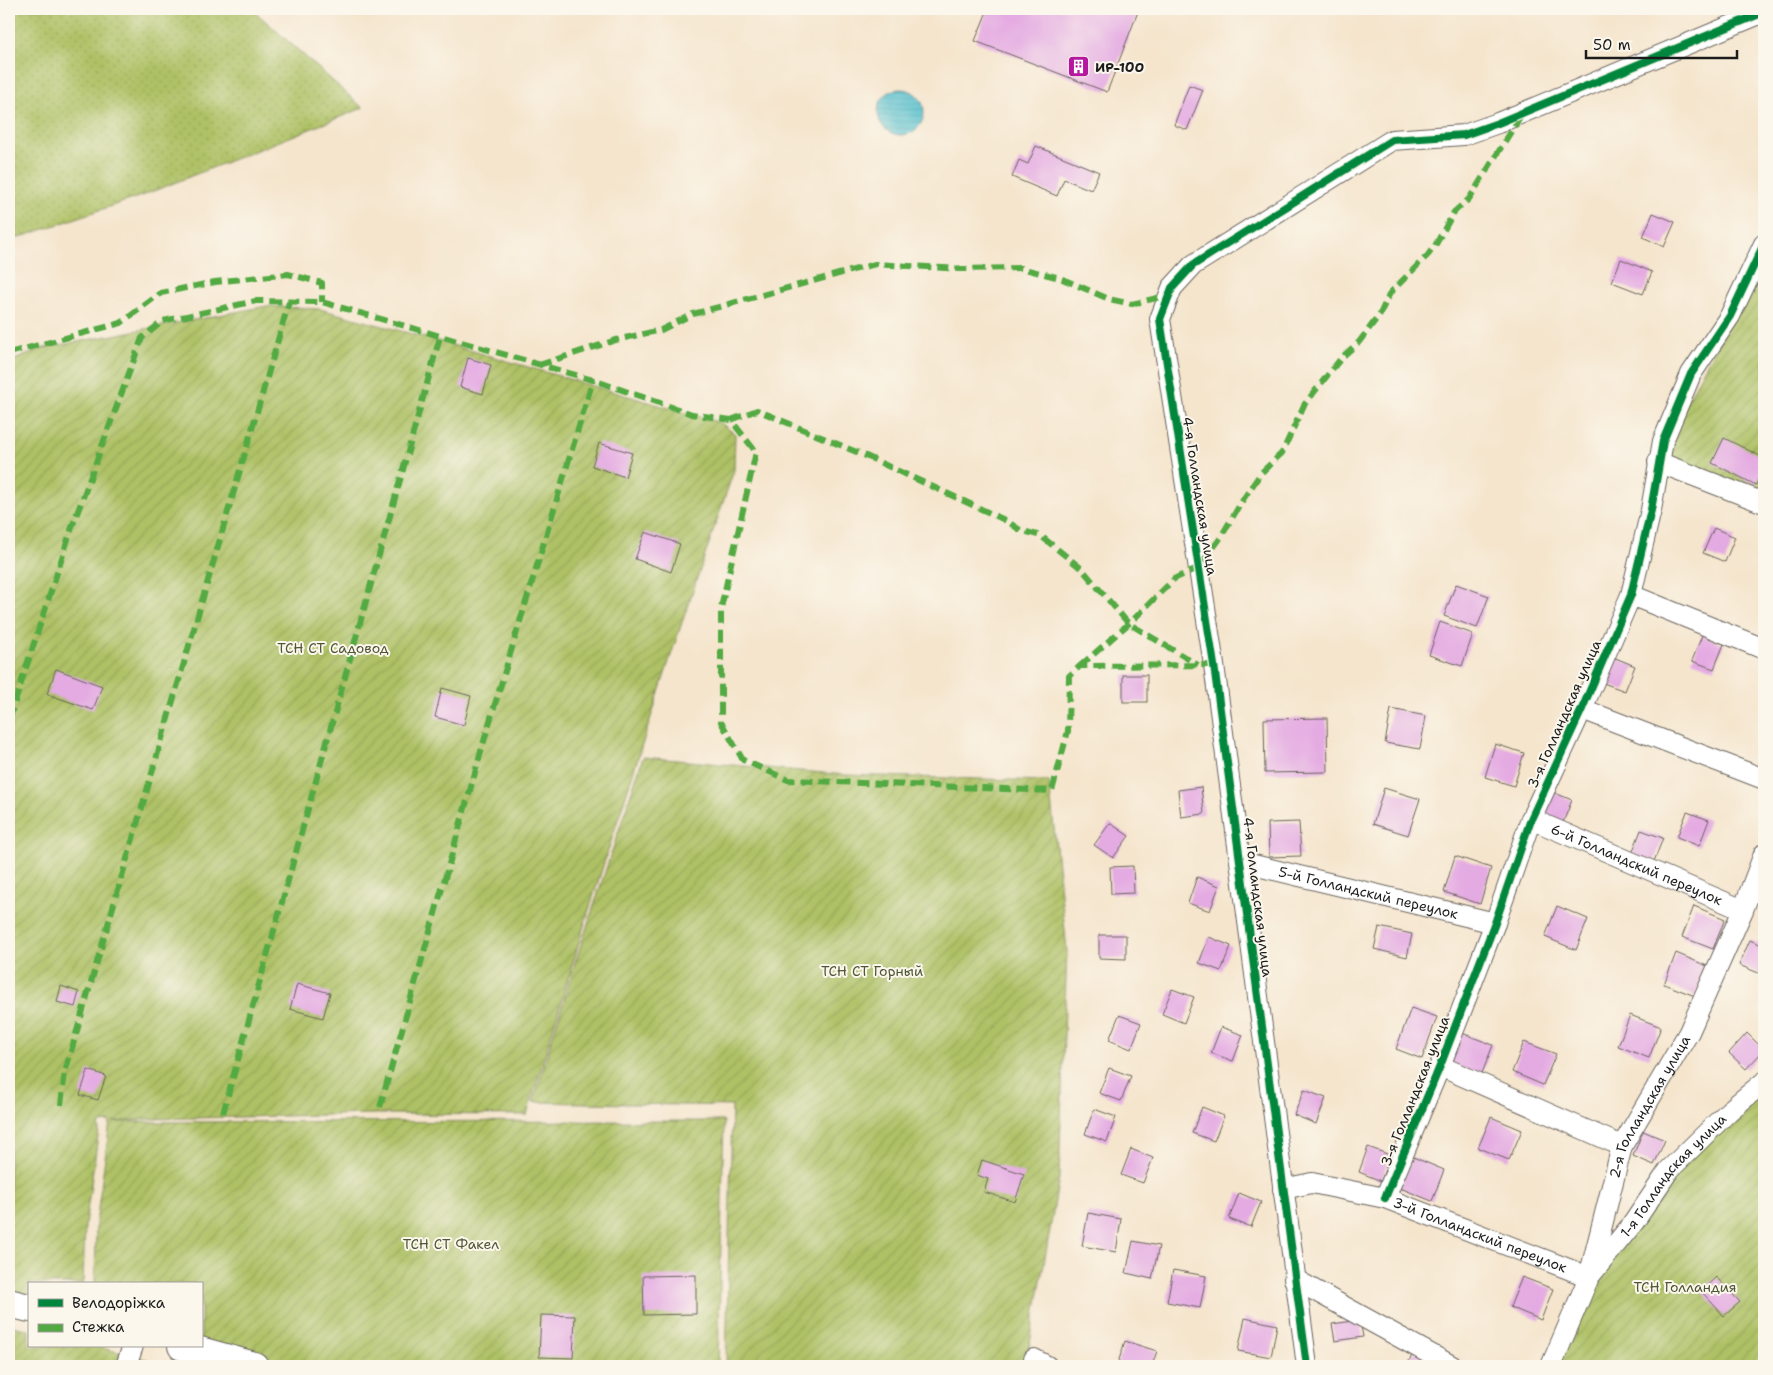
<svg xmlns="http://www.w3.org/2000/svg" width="1773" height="1375" font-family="'Shantell Sans',sans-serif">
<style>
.grass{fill:url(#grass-dots);stroke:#656e40}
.garden{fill:url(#garden-furrows);stroke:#656e40}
.water{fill:url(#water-rules);stroke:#386e75}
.building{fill:#e4aae2}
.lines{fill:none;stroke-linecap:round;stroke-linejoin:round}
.minor-casing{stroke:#68625a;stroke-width:22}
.primary-casing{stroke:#68625a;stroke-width:30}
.minor{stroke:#fff;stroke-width:20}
.primary{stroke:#fff;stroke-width:28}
.quiet{stroke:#52a943;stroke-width:6;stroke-dasharray:12 6;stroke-linecap:butt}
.cycleway-casing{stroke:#fbf7ec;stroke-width:11}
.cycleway{stroke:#00873e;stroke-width:8}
.labels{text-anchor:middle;stroke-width:4;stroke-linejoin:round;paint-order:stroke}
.poi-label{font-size:14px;font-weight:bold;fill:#1c1c1c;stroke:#fbf7ec;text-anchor:start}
.street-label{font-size:14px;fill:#1c1c1c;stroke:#fbf7ec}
.park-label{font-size:14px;fill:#4f5636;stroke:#fbf7ec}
</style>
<defs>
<pattern id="grass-dots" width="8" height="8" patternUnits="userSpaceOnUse" patternTransform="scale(1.25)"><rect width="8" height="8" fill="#aec165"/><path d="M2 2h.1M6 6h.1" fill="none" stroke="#95a557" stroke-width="1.8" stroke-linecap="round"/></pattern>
<pattern id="garden-furrows" width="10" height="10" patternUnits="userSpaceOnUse" patternTransform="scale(1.25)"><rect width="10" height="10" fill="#aec165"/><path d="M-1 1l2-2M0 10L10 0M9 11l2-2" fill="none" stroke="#95a557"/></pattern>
<pattern id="water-rules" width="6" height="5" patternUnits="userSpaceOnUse" patternTransform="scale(1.25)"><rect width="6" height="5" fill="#54c0ce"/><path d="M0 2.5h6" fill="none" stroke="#49a4b0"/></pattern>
</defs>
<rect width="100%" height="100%" fill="#fbf7ec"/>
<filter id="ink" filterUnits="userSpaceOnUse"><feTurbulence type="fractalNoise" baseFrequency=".02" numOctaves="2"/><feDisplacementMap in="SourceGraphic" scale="10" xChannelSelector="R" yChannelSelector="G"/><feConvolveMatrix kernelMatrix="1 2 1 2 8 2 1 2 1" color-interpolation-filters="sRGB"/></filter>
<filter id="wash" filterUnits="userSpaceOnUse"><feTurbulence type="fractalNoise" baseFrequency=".0096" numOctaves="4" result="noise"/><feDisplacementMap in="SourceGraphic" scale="20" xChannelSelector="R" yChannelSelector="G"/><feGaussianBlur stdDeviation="1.12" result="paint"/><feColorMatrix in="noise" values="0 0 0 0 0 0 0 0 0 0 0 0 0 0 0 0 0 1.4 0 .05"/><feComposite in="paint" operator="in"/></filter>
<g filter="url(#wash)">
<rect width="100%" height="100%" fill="#f5e5cd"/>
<path class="grass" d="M 9,9 L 252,9 L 363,108 L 141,196 L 9,241 Z"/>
<g class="garden">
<path d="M 1764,253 L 1764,513 L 1661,467 L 1666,442 Z"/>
<path d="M 267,306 L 320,309 L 442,342 L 721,423 L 735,434 L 734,470 L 672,652 L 587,916 L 527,1115 L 376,1114 L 149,1119 L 113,1122 L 724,1121 L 718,1366 L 290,1366 L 201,1342 L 201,1284 L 95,1284 L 96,1223 L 110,1122 L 100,1123 L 85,1225 L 83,1284 L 29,1284 L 29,1302 L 9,1298 L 9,365 L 12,361 L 44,348 Z"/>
<path d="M 643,757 L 846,775 L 1049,781 L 1067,950 L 1059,1178 L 1026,1366 L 726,1366 L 732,1106 L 533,1102 L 575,963 Z"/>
<path d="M 1764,1084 L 1764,1366 L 1552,1366 L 1590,1278 L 1671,1171 Z"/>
<path d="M 9,1325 L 29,1330 L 29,1346 L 95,1346 L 172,1366 L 9,1366 Z"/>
</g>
<circle class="water" cx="901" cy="112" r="23"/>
<g id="blocks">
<g class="building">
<path d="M 988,9 L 1139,9 L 1107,92 L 975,41 Z"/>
<path d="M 1189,85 L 1203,90 L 1187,130 L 1174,125 Z"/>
<path d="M 1036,146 L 1099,172 L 1091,190 L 1064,179 L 1057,196 L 1012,177 L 1019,160 L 1028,164 Z"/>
<path d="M 1653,213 L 1675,222 L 1664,247 L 1643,237 Z"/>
<path d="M 1621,259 L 1652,272 L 1643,294 L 1612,282 Z"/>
<path d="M 468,358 L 491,365 L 483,394 L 460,387 Z"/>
<path d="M 1724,438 L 1764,458 L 1764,468 L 1756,485 L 1712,463 Z"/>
<path d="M 599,443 L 632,453 L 625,477 L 592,466 Z"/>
<path d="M 1714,528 L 1735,537 L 1725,562 L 1703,553 Z"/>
<path d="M 645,532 L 680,544 L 671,572 L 635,559 Z"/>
<path d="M 1456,584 L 1489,596 L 1477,628 L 1444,616 Z"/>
<path d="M 1440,622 L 1473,634 L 1462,666 L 1429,655 Z"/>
<path d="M 1702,635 L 1724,644 L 1714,669 L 1692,661 Z"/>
<path d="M 1613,657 L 1635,666 L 1625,691 L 1603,683 Z"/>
<path d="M 56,669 L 102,686 L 93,710 L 47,694 Z"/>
<rect x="1123" y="675" width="24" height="27"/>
<path d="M 442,688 L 471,696 L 464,725 L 435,717 Z"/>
<path d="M 1391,709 L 1426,716 L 1420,749 L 1385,743 Z"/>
<path d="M 1327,718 L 1328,772 L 1265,773 L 1264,719 Z"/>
<path d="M 1495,744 L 1524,753 L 1514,786 L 1485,777 Z"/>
<path d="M 1201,787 L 1204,814 L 1181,817 L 1178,790 Z"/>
<path d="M 1384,788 L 1420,799 L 1408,835 L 1373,824 Z"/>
<path d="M 1550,791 L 1572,800 L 1562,825 L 1540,817 Z"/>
<path d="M 1687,812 L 1709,820 L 1699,846 L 1677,837 Z"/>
<path d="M 1299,822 L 1301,856 L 1269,857 L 1268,823 Z"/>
<path d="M 1110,823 L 1129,836 L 1113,858 L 1094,845 Z"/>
<path d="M 1641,830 L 1663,838 L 1653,864 L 1631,856 Z"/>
<path d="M 1455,856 L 1491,868 L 1480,904 L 1444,892 Z"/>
<path d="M 1133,866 L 1134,893 L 1111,894 L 1110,867 Z"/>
<path d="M 1197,877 L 1219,886 L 1210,911 L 1188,903 Z"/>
<path d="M 1557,906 L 1588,919 L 1576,950 L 1545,937 Z"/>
<path d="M 1694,906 L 1725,919 L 1713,949 L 1682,937 Z"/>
<path d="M 1379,927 L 1412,934 L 1407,957 L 1374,949 Z"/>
<path d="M 1099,935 L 1126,935 L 1126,959 L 1099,958 Z"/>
<path d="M 1209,937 L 1231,946 L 1221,971 L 1199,963 Z"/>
<path d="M 1750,940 L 1764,946 L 1764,966 L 1761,974 L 1739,965 Z"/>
<path d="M 1676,953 L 1707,966 L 1695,996 L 1664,984 Z"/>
<path d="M 297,984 L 330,993 L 323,1018 L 290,1009 Z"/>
<path d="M 61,986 L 79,992 L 75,1007 L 57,1002 Z"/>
<path d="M 1172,989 L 1194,997 L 1184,1023 L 1162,1014 Z"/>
<path d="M 1411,1008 L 1437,1017 L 1422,1059 L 1396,1049 Z"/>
<path d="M 1119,1015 L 1141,1023 L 1131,1049 L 1109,1040 Z"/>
<path d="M 1630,1015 L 1661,1027 L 1649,1058 L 1618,1046 Z"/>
<path d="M 1221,1027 L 1243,1035 L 1233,1061 L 1211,1053 Z"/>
<path d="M 1462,1033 L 1493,1045 L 1481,1076 L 1450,1063 Z"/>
<path d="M 1747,1033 L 1764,1050 L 1746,1069 L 1729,1053 Z"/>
<path d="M 1524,1042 L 1556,1054 L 1543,1085 L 1512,1072 Z"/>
<path d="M 1109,1068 L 1131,1076 L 1121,1101 L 1099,1093 Z"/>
<path d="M 88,1070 L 106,1076 L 98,1100 L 80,1095 Z"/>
<path d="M 1304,1090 L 1326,1098 L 1316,1124 L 1294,1115 Z"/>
<path d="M 1202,1107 L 1224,1116 L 1214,1141 L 1192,1133 Z"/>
<path d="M 1094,1109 L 1116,1117 L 1107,1142 L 1085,1134 Z"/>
<path d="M 1491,1117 L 1522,1130 L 1509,1160 L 1478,1148 Z"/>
<path d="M 1643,1131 L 1665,1140 L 1654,1165 L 1633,1156 Z"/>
<path d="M 1368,1147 L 1390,1155 L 1381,1181 L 1359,1172 Z"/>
<path d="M 1131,1149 L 1153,1158 L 1143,1183 L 1121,1175 Z"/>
<path d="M 1413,1157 L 1444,1170 L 1432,1201 L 1400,1188 Z"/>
<path d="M 982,1160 L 1024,1174 L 1015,1202 L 984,1192 L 988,1179 L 977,1175 Z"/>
<path d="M 1239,1193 L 1261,1202 L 1251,1227 L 1229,1219 Z"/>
<path d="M 1088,1213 L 1121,1219 L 1116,1252 L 1082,1246 Z"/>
<path d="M 1133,1241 L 1159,1246 L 1152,1279 L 1126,1273 Z"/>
<path d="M 1173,1270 L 1206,1276 L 1200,1308 L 1167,1302 Z"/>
<path d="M 696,1275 L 696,1314 L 644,1315 L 643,1276 Z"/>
<path d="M 1522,1277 L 1553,1289 L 1541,1320 L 1510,1307 Z"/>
<path d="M 1716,1277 L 1740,1302 L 1724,1316 L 1701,1291 Z"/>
<path d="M 541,1315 L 575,1316 L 573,1358 L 539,1357 Z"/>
<path d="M 1245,1318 L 1277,1325 L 1271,1357 L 1238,1351 Z"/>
<path d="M 1360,1320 L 1363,1337 L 1335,1341 L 1332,1324 Z"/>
<path d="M 1125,1341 L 1157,1351 L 1152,1366 L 1117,1366 Z"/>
<path d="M 1414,1351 L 1431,1360 L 1428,1366 L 1415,1366 L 1408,1363 Z"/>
</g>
</g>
</g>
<g filter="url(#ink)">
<use href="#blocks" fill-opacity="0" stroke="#68625a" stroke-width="1"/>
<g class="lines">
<defs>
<g id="minor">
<path d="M 1658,462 L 1764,503"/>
<path d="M 1631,595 L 1764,649"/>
<path d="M 1582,709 L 1764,779"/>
<path id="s1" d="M 1531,819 L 1743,910"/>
<path id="s2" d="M 1241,862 L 1495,923"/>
<path d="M 1440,1066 L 1622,1146"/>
<path id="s3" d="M 1283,1189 L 1312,1183 L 1385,1198 L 1589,1277 L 1634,1222 L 1669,1170 L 1729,1111 L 1764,1082"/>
<path d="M 1385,1198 L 1440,1066 L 1495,923 L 1531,819 L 1582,709 L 1631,595 L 1651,510 L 1663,441 L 1691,374 L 1730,316 L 1764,244"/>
<path d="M 1294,1279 L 1452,1366"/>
<path d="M 1034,1359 L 1047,1366"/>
<path d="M 126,1366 L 133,1346"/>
<path d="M 1307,1366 L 1214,665 L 1160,319 L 1172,288 L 1193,265 L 1392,140 L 1464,135 L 1498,123 L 1764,12"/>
<path id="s4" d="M 1551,1366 L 1589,1277 L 1622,1146 L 1689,1032 L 1743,910 L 1764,854"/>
</g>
<g id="primary">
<path d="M 9,1303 L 29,1308"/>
<path d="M 182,1346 L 254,1366"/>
</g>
</defs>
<use href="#minor" class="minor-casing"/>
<use href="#primary" class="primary-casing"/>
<use href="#minor" class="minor"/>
<use href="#primary" class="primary"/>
<g class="quiet">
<path d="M 9,353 L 121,323 L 161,293 L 215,282 L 288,274 L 322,283 L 322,302"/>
<path d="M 539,365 L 616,340 L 661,330 L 693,314 L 875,264 L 961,269 L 1021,268 L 1060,278 L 1109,299 L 1132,304 L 1169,295"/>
<path d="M 731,420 L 757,410 L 866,456 L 1007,521 L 1020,530 L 1041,536 L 1082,569 L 1128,623 L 1198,665"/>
<path d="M 1080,666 L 1134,619 L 1174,579 L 1199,567 L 1219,540 L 1244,498 L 1261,473 L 1282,453 L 1304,405 L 1342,357 L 1359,342 L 1380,314 L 1390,293 L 1428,255 L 1436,244 L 1454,212 L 1469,199 L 1522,114"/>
<path d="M 9,720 L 72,527 L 142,338 L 163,321 L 256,301 L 322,302 L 593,380 L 692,414 L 731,420 L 756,452 L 721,608 L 721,722 L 743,760 L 788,780 L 1052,791 L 1068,731 L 1069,676 L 1080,666 L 1214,665"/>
<path d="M 61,1105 L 65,1072 L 289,302"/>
<path d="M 380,1107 L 486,734 L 593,380"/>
<path d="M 223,1113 L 440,337"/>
</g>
<defs>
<g id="cycleway">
<path d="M 1385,1198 L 1440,1066 L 1495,923 L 1531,819 L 1582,709 L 1631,595 L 1651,510 L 1663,441 L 1691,374 L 1730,316 L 1764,244"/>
<path d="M 1307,1366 L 1214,665 L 1160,319 L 1172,288 L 1193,265 L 1392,140 L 1464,135 L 1498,123 L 1764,12"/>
</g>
</defs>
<use href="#cycleway" class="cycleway-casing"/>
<use href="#cycleway" class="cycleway"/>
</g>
</g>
<defs>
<symbol id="building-square" viewBox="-11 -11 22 22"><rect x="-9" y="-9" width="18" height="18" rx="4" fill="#b5179e" stroke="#fbf7ec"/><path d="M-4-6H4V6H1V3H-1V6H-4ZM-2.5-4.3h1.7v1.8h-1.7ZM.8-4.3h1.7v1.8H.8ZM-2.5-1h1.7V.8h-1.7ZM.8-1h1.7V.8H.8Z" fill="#fff"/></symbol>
</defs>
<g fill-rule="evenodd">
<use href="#building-square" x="1066" y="54" width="25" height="25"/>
</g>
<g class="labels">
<g class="poi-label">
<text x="1095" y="72">ИР-100</text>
</g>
<g class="street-label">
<text transform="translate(1200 496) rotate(81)" y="5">4-я Голландская улица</text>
<text transform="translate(1564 714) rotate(-66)" y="5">3-я Голландская улица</text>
<text dy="5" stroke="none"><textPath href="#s1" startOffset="115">6-й Голландский переулок</textPath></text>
<text dy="5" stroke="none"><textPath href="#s2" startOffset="131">5-й Голландский переулок</textPath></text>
<text transform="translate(1258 897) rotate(83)" y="5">4-я Голландская улица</text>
<text transform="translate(1415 1091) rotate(-68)" y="5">3-я Голландская улица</text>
<text dy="5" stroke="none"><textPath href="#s4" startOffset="279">2-я Голландская улица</textPath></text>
<text dy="5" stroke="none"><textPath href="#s3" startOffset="455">1-я Голландская улица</textPath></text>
<text dy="5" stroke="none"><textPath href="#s3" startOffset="206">3-й Голландский переулок</textPath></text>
</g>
<g class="park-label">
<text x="333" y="653">ТСН СТ Садовод</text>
<text x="872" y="976">ТСН СТ Горный</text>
<text x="451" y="1249">ТСН СТ Факел</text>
<text x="1685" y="1292">ТСН Голландия</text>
</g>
</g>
<rect width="1773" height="1375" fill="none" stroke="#fbf7ec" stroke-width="30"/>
<rect x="28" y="1282" width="175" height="65" fill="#fbf7ec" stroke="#a29f99"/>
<rect x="38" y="1299" width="25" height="8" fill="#00873e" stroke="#a29f99"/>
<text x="72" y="1308" font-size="15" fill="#1c1c1c">Велодоріжка</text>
<rect x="38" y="1324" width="25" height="8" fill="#52a943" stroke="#a29f99"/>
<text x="72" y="1332" font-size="15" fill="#1c1c1c">Стежка</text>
<path d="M1586 50v8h151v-8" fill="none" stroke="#1c1c1c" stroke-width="2.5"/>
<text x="1593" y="50" font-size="15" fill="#1c1c1c" stroke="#fbf7ec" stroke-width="4" paint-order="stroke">50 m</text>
</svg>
